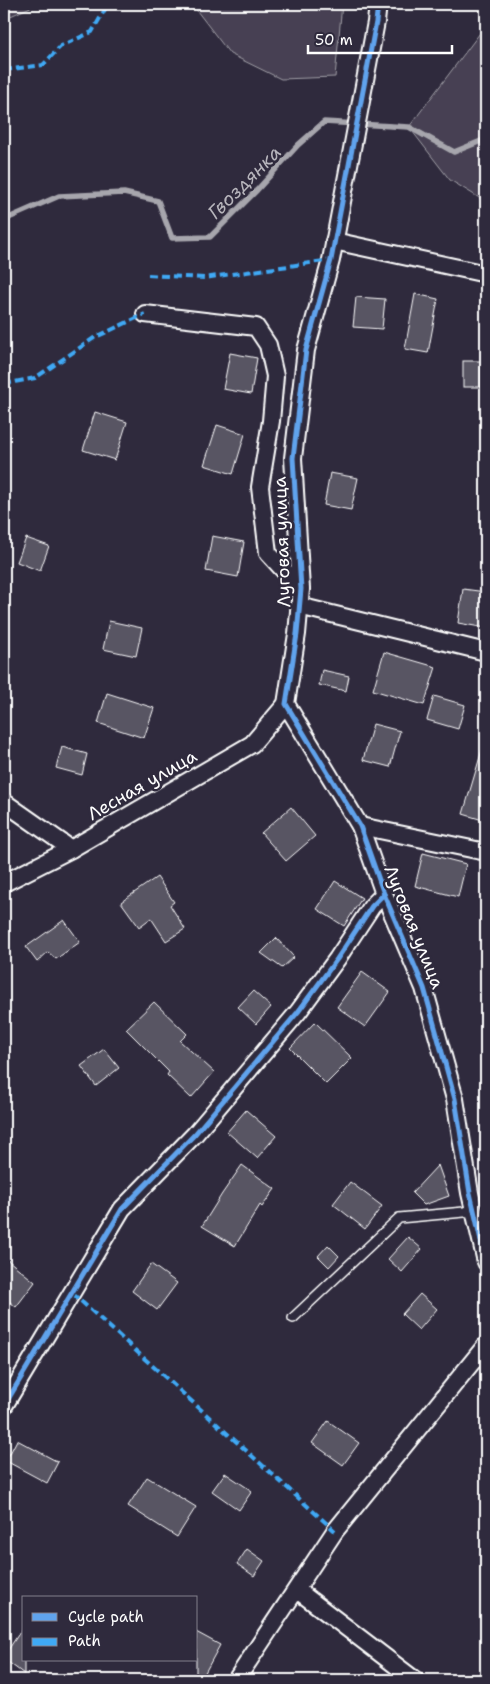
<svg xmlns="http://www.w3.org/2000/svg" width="490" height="1684" font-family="'Shantell Sans',sans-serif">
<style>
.green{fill:#464152;stroke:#a2a0a8}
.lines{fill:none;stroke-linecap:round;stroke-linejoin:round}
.stream{stroke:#a7a6ad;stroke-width:5.5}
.building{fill:#595564;stroke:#fff}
.service-casing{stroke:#fff;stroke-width:12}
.minor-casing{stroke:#fff;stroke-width:20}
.service{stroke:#2f2a3d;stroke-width:9}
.minor{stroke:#2f2a3d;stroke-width:16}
.quiet{stroke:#3fa9f5;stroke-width:4;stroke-dasharray:8 4;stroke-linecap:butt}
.cycleway-casing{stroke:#2f2a3d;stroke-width:8}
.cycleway{stroke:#60a3ed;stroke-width:5}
.labels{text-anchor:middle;stroke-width:5;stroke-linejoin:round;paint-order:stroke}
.street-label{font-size:18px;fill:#fff;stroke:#2f2a3d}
.water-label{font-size:19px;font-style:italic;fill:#b6b4bb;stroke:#2f2a3d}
</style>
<rect width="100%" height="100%" fill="#2f2a3d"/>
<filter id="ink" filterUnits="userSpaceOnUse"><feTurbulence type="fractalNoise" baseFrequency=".02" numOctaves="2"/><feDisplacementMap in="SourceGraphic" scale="10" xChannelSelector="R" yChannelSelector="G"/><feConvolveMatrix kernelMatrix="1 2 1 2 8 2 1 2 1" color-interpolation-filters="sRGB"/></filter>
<g filter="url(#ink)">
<g class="green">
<path d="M 4,4 L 37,4 L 4,19 Z"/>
<path d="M 194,4 L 342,4 L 335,77 L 281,79 L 230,54 L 197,11 Z"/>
<path d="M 486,25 L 486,202 L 450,180 L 409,127 Z"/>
</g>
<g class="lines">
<path class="stream" d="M 4,220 L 59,196 L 124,193 L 158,201 L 172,238 L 210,237 L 257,190 L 298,145 L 324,122 L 409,127 L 454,152 L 486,139"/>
</g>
<g class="building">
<path d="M 415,294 L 438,299 L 428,353 L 405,349 Z"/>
<path d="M 356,297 L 385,299 L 382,329 L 353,327 Z"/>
<path d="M 230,353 L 257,358 L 251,394 L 223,389 Z"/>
<rect x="463" y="361" width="18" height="26"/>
<path d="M 95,412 L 127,422 L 115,460 L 83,450 Z"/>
<path d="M 217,425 L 245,434 L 233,474 L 204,465 Z"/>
<path d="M 330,473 L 358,478 L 351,510 L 324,505 Z"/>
<path d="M 212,536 L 244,542 L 238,577 L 206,571 Z"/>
<path d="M 26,538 L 49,546 L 40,571 L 17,562 Z"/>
<path d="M 463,589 L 486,592 L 486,628 L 458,623 Z"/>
<path d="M 109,621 L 142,628 L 136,656 L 103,649 Z"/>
<path d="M 384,652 L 436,667 L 424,705 L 373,690 Z"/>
<path d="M 322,670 L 349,676 L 346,691 L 319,685 Z"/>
<path d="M 107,693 L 154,708 L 144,738 L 98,723 Z"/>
<path d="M 434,696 L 465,705 L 458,729 L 427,720 Z"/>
<path d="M 373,724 L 400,731 L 390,767 L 363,760 Z"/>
<path d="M 62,747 L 87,754 L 82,775 L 56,768 Z"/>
<path d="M 482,750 L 486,750 L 486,821 L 463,814 Z"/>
<path d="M 291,807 L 315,836 L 286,861 L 261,833 Z"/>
<path d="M 423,853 L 466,864 L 458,897 L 415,886 Z"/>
<path d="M 157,877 L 174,902 L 170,905 L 185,929 L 166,941 L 151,918 L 139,927 L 121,902 Z"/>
<path d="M 335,881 L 362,898 L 344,926 L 317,909 Z"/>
<path d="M 64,920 L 80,942 L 56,959 L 48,952 L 37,962 L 26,947 Z"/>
<path d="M 276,938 L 294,957 L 282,968 L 261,953 Z"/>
<path d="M 362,972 L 390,992 L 365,1027 L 337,1007 Z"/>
<path d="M 253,991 L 271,1007 L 256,1024 L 238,1007 Z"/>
<path d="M 154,1002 L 187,1034 L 180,1041 L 214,1072 L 191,1098 L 167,1075 L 169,1072 L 126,1029 Z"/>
<path d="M 315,1022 L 352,1058 L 326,1084 L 290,1048 Z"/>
<path d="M 104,1049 L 119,1068 L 96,1086 L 81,1066 Z"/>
<path d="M 246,1110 L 276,1136 L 257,1158 L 227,1132 Z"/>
<path d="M 242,1165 L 275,1189 L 262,1207 L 260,1205 L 235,1246 L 202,1226 L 222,1194 Z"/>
<path d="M 438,1165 L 449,1196 L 424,1205 L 412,1193 Z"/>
<path d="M 350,1182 L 382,1206 L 365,1229 L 333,1204 Z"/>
<path d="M 408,1237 L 422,1249 L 402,1272 L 388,1259 Z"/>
<path d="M 328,1245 L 339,1256 L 329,1267 L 318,1256 Z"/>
<path d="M 4,1257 L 35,1282 L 16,1307 L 4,1297 Z"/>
<path d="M 151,1264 L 177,1283 L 157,1310 L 132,1291 Z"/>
<path d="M 420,1294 L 437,1309 L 419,1330 L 402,1314 Z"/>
<path d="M 328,1421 L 359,1443 L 343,1465 L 312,1443 Z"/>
<path d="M 17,1440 L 58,1462 L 47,1483 L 6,1461 Z"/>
<path d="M 225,1473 L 252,1491 L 239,1510 L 212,1491 Z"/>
<path d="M 147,1477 L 196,1507 L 177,1537 L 128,1506 Z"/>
<path d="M 247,1549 L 264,1561 L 254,1576 L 237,1564 Z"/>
<path d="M 24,1626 L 24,1674 L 8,1662 L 4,1656 Z"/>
<path d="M 196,1632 L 220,1645 L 201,1680 L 196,1680 Z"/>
</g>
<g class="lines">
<defs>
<path id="service" d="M 293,1318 L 399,1218 L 475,1211"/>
<g id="minor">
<path d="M 378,4 L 376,22 L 331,260 L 306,350 L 293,458 L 301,589 L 297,634 L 286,704 L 360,826 L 384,894 L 424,988 L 455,1099 L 470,1193 L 486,1262"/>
<path d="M 334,241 L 486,274"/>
<path d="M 145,314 L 256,327 L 268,345 L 275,376 L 271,421 L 260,487 L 268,553 L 301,589"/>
<path d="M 299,606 L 486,652"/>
<path d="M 4,802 L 71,849"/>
<path d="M 360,826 L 486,852"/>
<path d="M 4,883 L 71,849 L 252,744 L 286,704"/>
<path d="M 4,1406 L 122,1209 L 195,1134 L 298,1012 L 337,959 L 372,906 L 384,894"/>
<path d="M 297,1590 L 415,1680"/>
<path d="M 236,1680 L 335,1531 L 486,1345"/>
</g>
</defs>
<use href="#service" class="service-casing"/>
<use href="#minor" class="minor-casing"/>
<use href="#service" class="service"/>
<use href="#minor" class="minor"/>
<g class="quiet">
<path d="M 4,70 L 43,65 L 61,46 L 92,32 L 108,4"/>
<path d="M 148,275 L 204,278 L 331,260"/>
<path d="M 4,384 L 35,378 L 94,338 L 145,314"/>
<path d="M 72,1293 L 335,1531"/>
</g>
<defs>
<g id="cycleway">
<path d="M 378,4 L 376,22 L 331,260 L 306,350 L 293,458 L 301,589 L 297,634 L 286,704 L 360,826 L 384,894 L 424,988 L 455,1099 L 470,1193 L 486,1262"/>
<path d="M 4,1406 L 122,1209 L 195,1134 L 298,1012 L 337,959 L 372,906 L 384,894"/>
</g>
</defs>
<use href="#cycleway" class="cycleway-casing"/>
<use href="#cycleway" class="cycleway"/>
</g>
</g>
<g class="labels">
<g class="street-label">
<text transform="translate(282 542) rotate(-92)" y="6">Луговая улица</text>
<text transform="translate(142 785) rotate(-30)" y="6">Лесная улица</text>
<text transform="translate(414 927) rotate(68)" y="6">Луговая улица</text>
</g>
<g class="water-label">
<text transform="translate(244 182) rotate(-45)" y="7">Гвоздянка</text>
</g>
</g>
<rect width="490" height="1684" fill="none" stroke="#2f2a3d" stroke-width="20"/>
<rect x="10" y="10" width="470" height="1664" fill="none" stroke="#fff" stroke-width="2" filter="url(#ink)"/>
<rect x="22" y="1596" width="175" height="65" fill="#2f2a3d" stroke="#827f8b"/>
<rect x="32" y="1613" width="25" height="8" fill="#60a3ed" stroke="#827f8b"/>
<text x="68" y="1622" font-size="15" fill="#ffffff">Cycle path</text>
<rect x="32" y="1638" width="25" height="8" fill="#3fa9f5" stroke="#827f8b"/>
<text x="68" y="1646" font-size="15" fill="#ffffff">Path</text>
<path d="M308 45v8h144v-8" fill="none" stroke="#ffffff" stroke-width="2.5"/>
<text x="315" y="45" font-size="15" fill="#ffffff" stroke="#2f2a3d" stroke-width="4" paint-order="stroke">50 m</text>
</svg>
